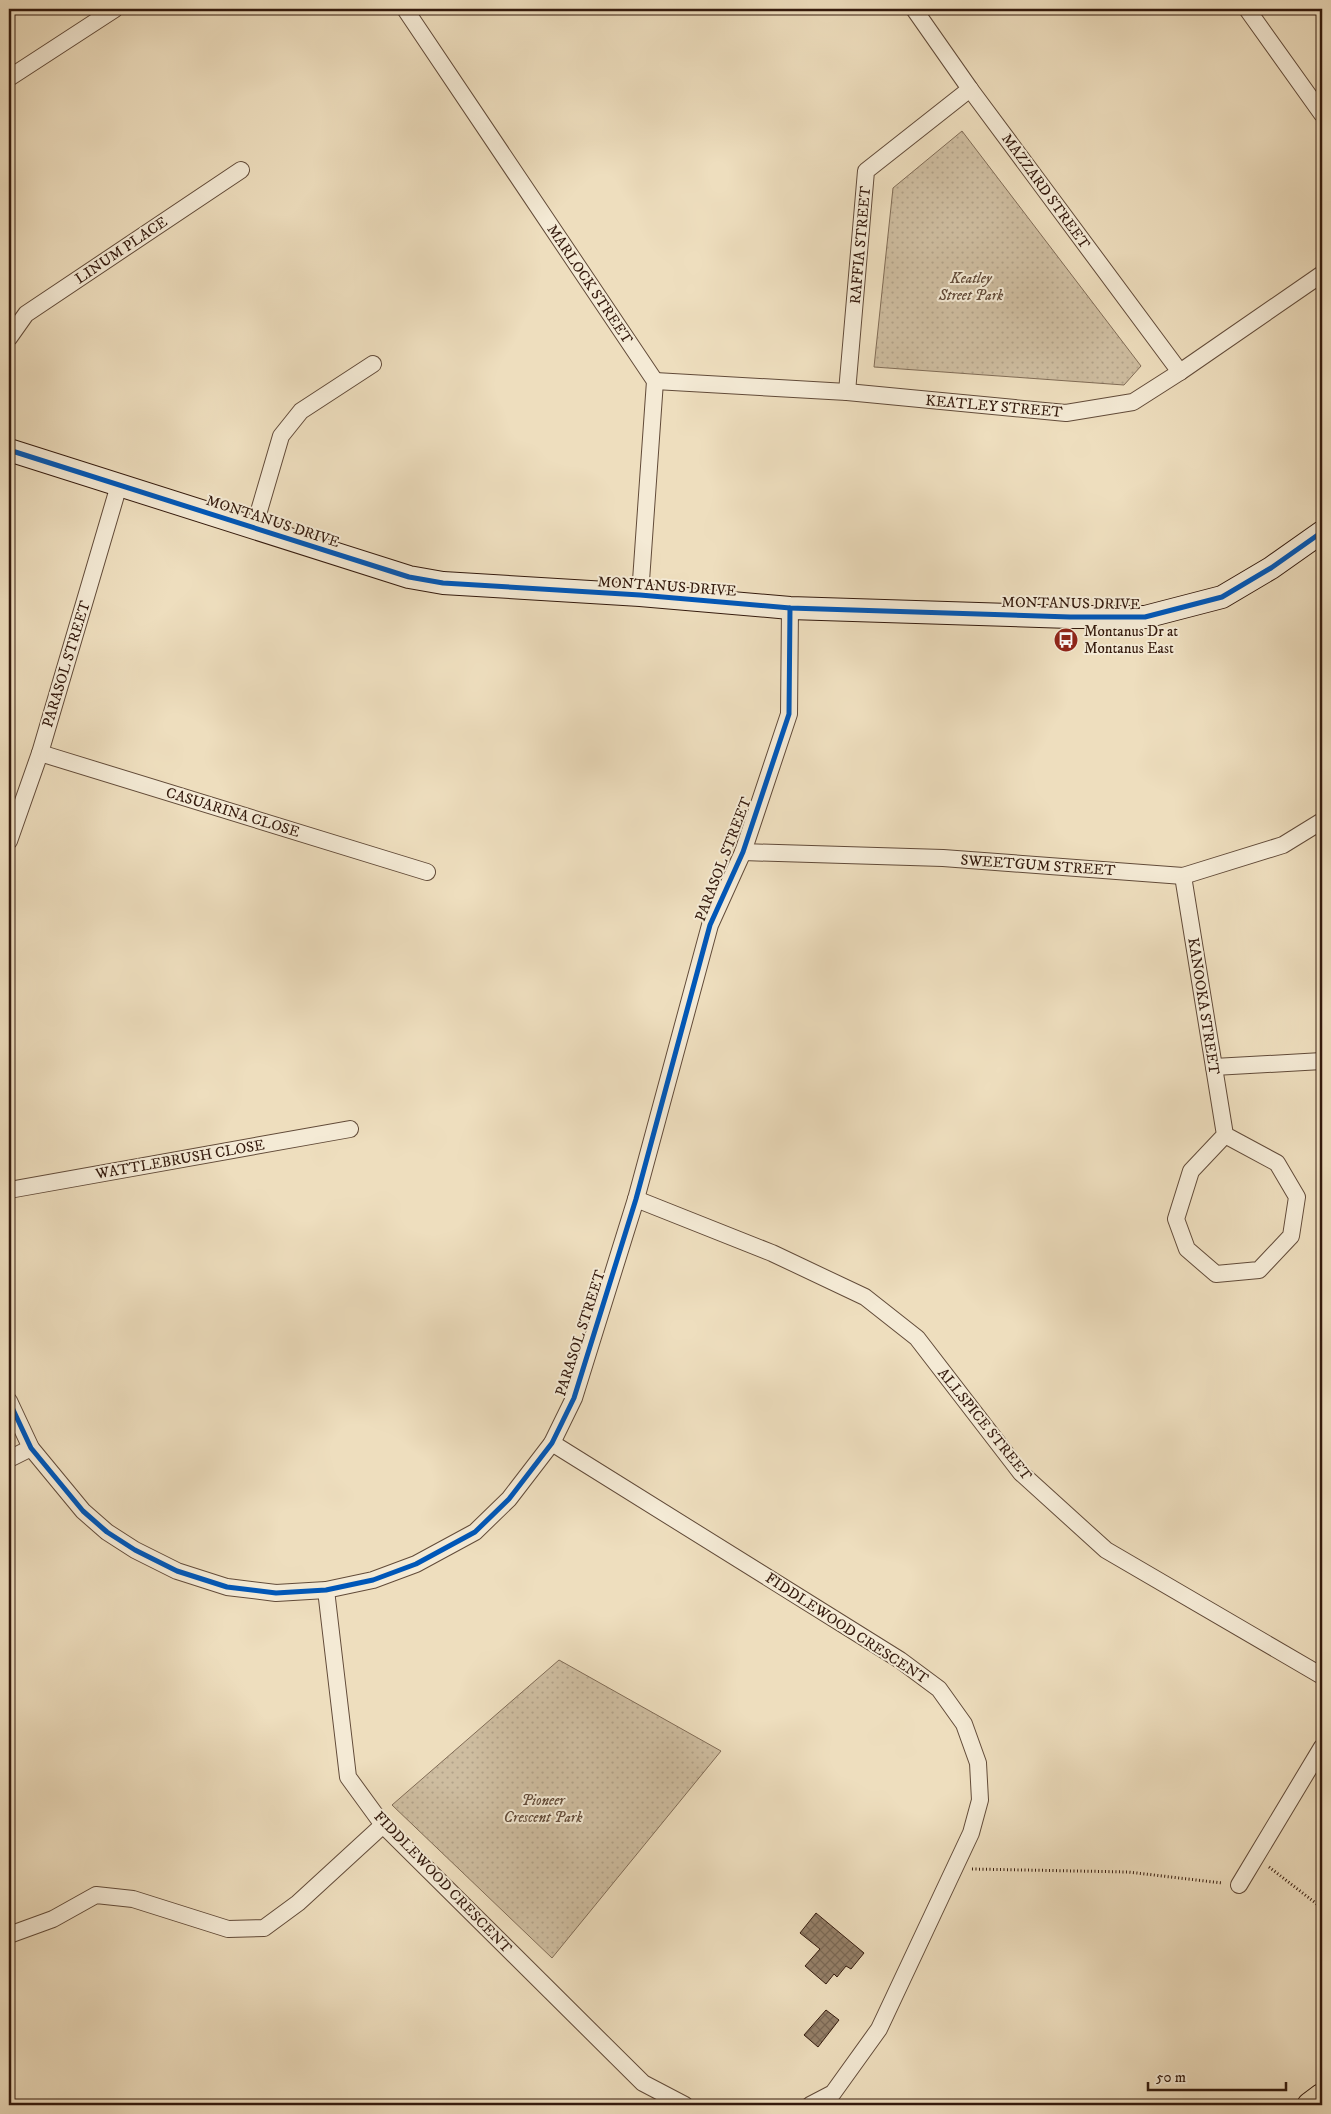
<svg xmlns="http://www.w3.org/2000/svg" width="1331" height="2114" font-family="'IM FELL DW Pica',serif">
<style>
.green{fill:url(#green-dots);stroke:#816c56}
.building{fill:url(#building-cross-hatch);stroke:#341a0d}
.lines{fill:none;stroke-linecap:round;stroke-linejoin:round}
.street-casing{stroke:#624b39;stroke-width:18}
.secondary-casing{stroke:#341a0d;stroke-width:24}
.primary-casing{stroke:#341a0d;stroke-width:27}
.path{stroke:#341a0d;stroke-width:3;stroke-dasharray:1 2.5;stroke-linecap:butt}
.street{stroke:#f4ead5;stroke-width:16}
.secondary{stroke:#f4ead5;stroke-width:22}
.primary{stroke:#eedebe;stroke-width:25}
.cycleway-casing{stroke:#f4ead5;stroke-width:8}
.cycleway{stroke:#0057b8;stroke-width:5}
.labels{text-anchor:middle;stroke-width:4;stroke-linejoin:round;paint-order:stroke}
.street-label{font-size:15px;fill:#341a0d;stroke:#f4ead5}
.park-label{font-size:15px;font-style:italic;fill:#624b39;stroke:#f4ead5}
.poi-label{font-size:15px;fill:#341a0d;stroke:#f4ead5;text-anchor:start}
</style>
<defs>
<pattern id="green-dots" width="8" height="8" patternUnits="userSpaceOnUse" patternTransform="scale(1.25)"><rect width="8" height="8" fill="#cebda0"/><path d="M2 2h.1M6 6h.1" fill="none" stroke="#b2a289" stroke-width="1.8" stroke-linecap="round"/></pattern>
<pattern id="building-cross-hatch" width="8" height="8" patternUnits="userSpaceOnUse" patternTransform="scale(1.25)"><rect width="8" height="8" fill="#958069"/><path d="M0 0l8 8M0 8l8-8" fill="none" stroke="#7a6855"/></pattern>
</defs>
<rect width="100%" height="100%" fill="#eedebe"/>
<filter id="stains"><feTurbulence type="fractalNoise" baseFrequency=".004" numOctaves="4"/><feColorMatrix values="0 0 0 0 .2 0 0 0 0 .09 0 0 0 0 .02 0 0 0 .5 -.17"/></filter>
<radialGradient id="worn" r=".72"><stop offset=".6" stop-color="#630" stop-opacity="0"/><stop offset="1" stop-color="#630" stop-opacity=".3"/></radialGradient>
<g class="green">
<path d="M 962,131 L 1141,366 L 1124,385 L 874,367 L 893,188 Z"/>
<path d="M 559,1660 L 721,1751 L 552,1958 L 392,1805 Z"/>
</g>
<g class="building">
<path d="M 816,1913 L 864,1953 L 851,1969 L 846,1966 L 837,1977 L 834,1974 L 826,1984 L 805,1966 L 820,1949 L 800,1933 Z"/>
<path d="M 826,2010 L 839,2020 L 818,2047 L 804,2035 Z"/>
</g>
<g class="lines">
<defs>
<g id="street">
<path d="M 405,9 L 655,381 L 640,595"/>
<path d="M 914,9 L 970,89 L 1180,372"/>
<path d="M 1247,9 L 1322,114"/>
<path d="M 9,78 L 115,9"/>
<path d="M 9,338 L 26,314 L 241,170"/>
<path d="M 655,381 L 847,392 L 1066,413 L 1133,402 L 1180,372 L 1322,274"/>
<path d="M 847,392 L 866,171 L 970,89"/>
<path d="M 254,528 L 281,436 L 301,411 L 373,364"/>
<path d="M 40,753 L 427,872"/>
<path d="M 9,841 L 40,753 L 119,485"/>
<path d="M 743,852 L 943,858 L 1183,876 L 1283,845 L 1322,821"/>
<path d="M 1183,876 L 1225,1135 L 1191,1171 L 1176,1219 L 1187,1249 L 1216,1274 L 1259,1270 L 1291,1236 L 1297,1197 L 1277,1163 L 1225,1135"/>
<path d="M 1214,1067 L 1322,1061"/>
<path d="M 9,1190 L 350,1129"/>
<path d="M 636,1199 L 772,1253 L 865,1297 L 917,1338 L 1021,1473 L 1106,1550 L 1322,1676"/>
<path d="M 9,1401 L 31,1448 L 83,1511 L 107,1532 L 135,1550 L 177,1571 L 227,1587 L 276,1593 L 326,1590 L 373,1580 L 416,1564 L 475,1532 L 509,1499 L 552,1443 L 574,1398 L 636,1199 L 710,925 L 743,852 L 789,714 L 790,608"/>
<path d="M 552,1443 L 900,1660 L 939,1689 L 964,1724 L 978,1763 L 980,1800 L 971,1833 L 879,2029 L 833,2093 L 810,2105"/>
<path d="M 9,1459 L 31,1448"/>
<path d="M 326,1590 L 348,1777 L 383,1825 L 643,2083 L 685,2105"/>
<path d="M 1239,1885 L 1322,1747"/>
<path d="M 9,1935 L 53,1919 L 96,1895 L 133,1899 L 228,1929 L 264,1928 L 298,1903 L 383,1825"/>
</g>
<path id="secondary" d="M 9,450 L 409,577 L 443,583 L 640,595 L 790,608 L 1070,617 L 1145,617 L 1222,597 L 1271,568 L 1322,532"/>
<path id="primary" d="M 1310,2105 L 1322,2096"/>
</defs>
<use href="#street" class="street-casing"/>
<use href="#secondary" class="secondary-casing"/>
<use href="#primary" class="primary-casing"/>
<g class="path">
<path d="M 1269,1867 L 1322,1908"/>
<path d="M 972,1869 L 1128,1872 L 1222,1883"/>
</g>
<use href="#street" class="street"/>
<use href="#secondary" class="secondary"/>
<use href="#primary" class="primary"/>
<defs>
<g id="cycleway">
<path d="M 9,450 L 409,577 L 443,583 L 640,595 L 790,608 L 1070,617 L 1145,617 L 1222,597 L 1271,568 L 1322,532"/>
<path d="M 9,1401 L 31,1448 L 83,1511 L 107,1532 L 135,1550 L 177,1571 L 227,1587 L 276,1593 L 326,1590 L 373,1580 L 416,1564 L 475,1532 L 509,1499 L 552,1443 L 574,1398 L 636,1199 L 710,925 L 743,852 L 789,714 L 790,608"/>
</g>
</defs>
<use href="#cycleway" class="cycleway-casing"/>
<use href="#cycleway" class="cycleway"/>
</g>
<defs>
<symbol id="bus-disc" viewBox="-11 -11 22 22"><circle r="9.5" fill="#8f2418" stroke="#f4ead5"/><path d="M-5-6H5V4H4V6H2V4H-2V6H-4V4H-5ZM-3.5-4V0h7V-4ZM-3.5 1.2v1.5H-2V1.2ZM2 1.2v1.5H3.5V1.2Z" fill="#fff"/></symbol>
</defs>
<g fill-rule="evenodd">
<use href="#bus-disc" x="1052" y="626" width="28" height="28"/>
</g>
<g class="labels">
<g class="street-label">
<text transform="translate(1046 191) rotate(54)" y="5">MAZZARD STREET</text>
<text transform="translate(860 245) rotate(-85)" y="5">RAFFIA STREET</text>
<text transform="translate(121 250) rotate(-34)" y="5">LINUM PLACE</text>
<text transform="translate(590 284) rotate(56)" y="5">MARLOCK STREET</text>
<text transform="translate(994 406) rotate(5)" y="5">KEATLEY STREET</text>
<text transform="translate(273 521) rotate(18)" y="5">MONTANUS DRIVE</text>
<text transform="translate(667 586) rotate(4)" y="5">MONTANUS DRIVE</text>
<text transform="translate(1071 603) rotate(1)" y="5">MONTANUS DRIVE</text>
<text transform="translate(66 664) rotate(-73)" y="5">PARASOL STREET</text>
<text transform="translate(233 812) rotate(17)" y="5">CASUARINA CLOSE</text>
<text transform="translate(723 859) rotate(-69)" y="5">PARASOL STREET</text>
<text transform="translate(1038 865) rotate(4)" y="5">SWEETGUM STREET</text>
<text transform="translate(1204 1006) rotate(81)" y="5">KANOOKA STREET</text>
<text transform="translate(180 1159) rotate(-10)" y="5">WATTLEBRUSH CLOSE</text>
<text transform="translate(580 1333) rotate(-72)" y="5">PARASOL STREET</text>
<text transform="translate(985 1424) rotate(51)" y="5">ALLSPICE STREET</text>
<text transform="translate(847 1628) rotate(33)" y="5">FIDDLEWOOD CRESCENT</text>
<text transform="translate(443 1882) rotate(46)" y="5">FIDDLEWOOD CRESCENT</text>
</g>
<g class="park-label">
<text x="971" y="283">Keatley<tspan x="971" dy="17">Street Park</tspan></text>
<text x="543" y="1805">Pioneer<tspan x="543" dy="17">Crescent Park</tspan></text>
</g>
<g class="poi-label">
<text x="1084" y="636">Montanus Dr at<tspan x="1084" dy="17">Montanus East</tspan></text>
</g>
</g>
<rect width="1331" height="2114" fill="none" stroke="#eedebe" stroke-width="30"/>
<rect x="10" y="10" width="1311" height="2094" fill="none" stroke="#341a0d" stroke-width="2.5"/>
<rect x="15" y="15" width="1301" height="2084" fill="none" stroke="#341a0d"/>
<path d="M1148 2082v8h138v-8" fill="none" stroke="#341a0d" stroke-width="2.5"/>
<text x="1156" y="2082" font-size="15" fill="#341a0d" stroke="#f4ead5" stroke-width="4" paint-order="stroke">50 m</text>
<rect width="100%" height="100%" filter="url(#stains)"/>
<rect width="100%" height="100%" fill="url(#worn)"/>
</svg>
